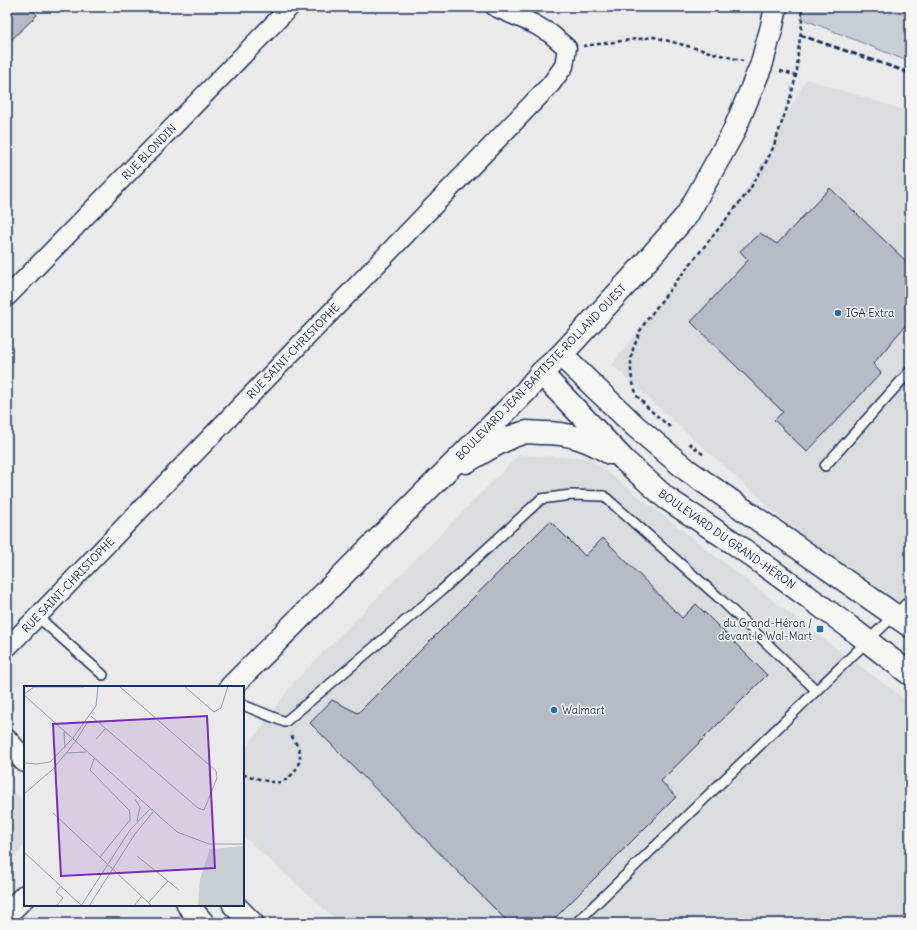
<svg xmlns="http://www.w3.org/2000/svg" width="917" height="930" font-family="Delius,sans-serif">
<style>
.built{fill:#dadcde}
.green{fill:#caced5;stroke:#727e9a}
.building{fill:#b6bbc6;stroke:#1b2f5e}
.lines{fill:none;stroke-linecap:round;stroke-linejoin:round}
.lane-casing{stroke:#1b2f5e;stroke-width:12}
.street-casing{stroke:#1b2f5e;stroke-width:21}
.secondary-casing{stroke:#1b2f5e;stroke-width:25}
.highway-casing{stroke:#1b2f5e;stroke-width:25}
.path{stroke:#1b2f5e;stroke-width:2.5;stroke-dasharray:4 3;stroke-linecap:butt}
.lane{stroke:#f6f6f2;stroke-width:9}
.street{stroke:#f6f6f2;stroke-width:18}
.secondary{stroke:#f6f6f2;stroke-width:22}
.highway{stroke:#f6f6f2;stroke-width:22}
.rail{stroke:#1b2f5e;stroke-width:3;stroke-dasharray:6 3;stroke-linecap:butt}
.poi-dot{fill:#1f6fb2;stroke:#f6f6f2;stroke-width:1.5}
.labels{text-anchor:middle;stroke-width:3;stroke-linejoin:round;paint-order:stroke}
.street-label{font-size:11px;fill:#1b2f5e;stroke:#f6f6f2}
.poi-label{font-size:11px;fill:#1b2f5e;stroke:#f6f6f2;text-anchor:start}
.inset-road{fill:none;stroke:#979fb1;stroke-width:1}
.view{fill:#7b2cbf;fill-opacity:0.15;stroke:#7b2cbf;stroke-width:2}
.inset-edge{fill:none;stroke:#1b2f5e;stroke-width:2}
</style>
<rect width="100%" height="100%" fill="#e9eae9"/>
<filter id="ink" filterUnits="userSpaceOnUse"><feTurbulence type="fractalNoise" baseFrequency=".025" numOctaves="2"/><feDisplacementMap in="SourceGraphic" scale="8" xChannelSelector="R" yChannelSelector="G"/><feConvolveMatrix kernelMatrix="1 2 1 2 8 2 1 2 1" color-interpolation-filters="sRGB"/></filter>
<g filter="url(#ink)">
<g class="built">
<path d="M 806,79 L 910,112 L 910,632 L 893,619 L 612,365 L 649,316 L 710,241 L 754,178 Z"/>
<path d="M 519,455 L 589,458 L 806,626 L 910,703 L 910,923 L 340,923 L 243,836 L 243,752 L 294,682 Z"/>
<path d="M 7,787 L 25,801 L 25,845 L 7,865 Z"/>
</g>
<path class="green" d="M 802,7 L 910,7 L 910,62 L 803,19 Z"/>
<g class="building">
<path d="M 7,7 L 30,7 L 37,15 L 7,44 Z"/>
<path d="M 830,188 L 910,265 L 910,320 L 873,364 L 881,373 L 807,452 L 774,420 L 783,412 L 691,322 L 748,260 L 740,251 L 760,233 L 777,244 Z"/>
<path d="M 550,521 L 585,556 L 603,538 L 682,618 L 696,604 L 767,675 L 661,781 L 676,797 L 550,923 L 509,923 L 310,723 L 332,700 L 358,713 Z"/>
</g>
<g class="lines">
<defs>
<g id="lane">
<path d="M 825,466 L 910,371"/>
<path d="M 37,616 L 103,675"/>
<path d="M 243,705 L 285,722 L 442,590 L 541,499 L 571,495 L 604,496 L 718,597 L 816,690"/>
<path d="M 576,923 L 910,600"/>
</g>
<g id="street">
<path d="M 7,297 L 290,7"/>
<path d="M 7,648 L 551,84 L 564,66 L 567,48 L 551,34 L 534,24 L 495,7"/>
</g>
<g id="secondary">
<path d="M 561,355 L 635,426 L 687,470 L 910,626"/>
<path d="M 541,373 L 625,461 L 666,498 L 734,543 L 848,626 L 910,674"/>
<path d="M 466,462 C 482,453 509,435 527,432 C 532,432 538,433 543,433 C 569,433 587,439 610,453"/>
<path d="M 231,687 L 526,391 L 541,373 L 561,355 L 631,279 L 687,215 L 733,133 L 761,66 L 772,26 L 776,7"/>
<path d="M 7,741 L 25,761"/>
<path d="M 7,914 L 25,896"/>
</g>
<g id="highway">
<path d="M 188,905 L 203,923"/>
<path d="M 234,905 L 252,923"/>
</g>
</defs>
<use href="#lane" class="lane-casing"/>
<use href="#street" class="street-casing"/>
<use href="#secondary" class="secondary-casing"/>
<use href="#highway" class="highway-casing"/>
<g class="path">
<path d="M 583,46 L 654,37 L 743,61"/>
<path d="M 780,71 L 796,75"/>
<path d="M 670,427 L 649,409 L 637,396 L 632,380 L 631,371 L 631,361 L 633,349 L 640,331 L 646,321 L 675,283 L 748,192 L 765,164 L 773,148 L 790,99 L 794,84 L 797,71 L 798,52 L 802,24 L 801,7"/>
<path d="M 689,443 L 705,456"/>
<path d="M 243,775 C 253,776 270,784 280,782 C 292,779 301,765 300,753 C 299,747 293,739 290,733"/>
</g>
<use href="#lane" class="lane"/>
<use href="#street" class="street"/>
<use href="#secondary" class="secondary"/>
<use href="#highway" class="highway"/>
<path class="rail" d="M 800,35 L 910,73"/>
</g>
</g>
<g class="poi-dot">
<circle cx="838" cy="313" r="4"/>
<rect x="816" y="625" width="8" height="8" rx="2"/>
<circle cx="554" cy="710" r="4"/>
</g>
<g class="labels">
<g class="street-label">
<text transform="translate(149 152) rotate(-46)" y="4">RUE BLONDIN</text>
<text transform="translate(293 351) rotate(-46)" y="4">RUE SAINT-CHRISTOPHE</text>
<text transform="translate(541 372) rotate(-46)" y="4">BOULEVARD JEAN-BAPTISTE-ROLLAND OUEST</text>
<text transform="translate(727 539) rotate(35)" y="4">BOULEVARD DU GRAND-HÉRON</text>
<text transform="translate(68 585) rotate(-46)" y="4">RUE SAINT-CHRISTOPHE</text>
</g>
<g class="poi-label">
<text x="846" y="317">IGA Extra</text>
<text x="812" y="627" text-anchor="end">du Grand-Héron /<tspan x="812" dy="13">devant le Wal-Mart</tspan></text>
<text x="562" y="714">Walmart</text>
</g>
</g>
<g transform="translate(24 686)">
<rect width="220" height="220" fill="#e9eae9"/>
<path d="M 220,160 L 220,220 L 174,220 L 176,193 L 186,163 Z" fill="#caced5"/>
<path class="inset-road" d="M 160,0 L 190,26 L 197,22 L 204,0M 0,8 L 10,1 L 60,1M 0,9 L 153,146 L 185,158 L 220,158M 67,30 L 174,122 L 180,124 L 193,92 L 192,85 L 95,0M 40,46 L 41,62M 48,53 L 72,20 L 74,0M 72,53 L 82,42M 51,56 L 63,37M 43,67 L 62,66M 70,73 L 66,84 L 105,124 L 106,129 L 106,134 L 76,171M 0,77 L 13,78 L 26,76 L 48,53M 0,108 L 29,83 L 51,56M 111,113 L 116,121 L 113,135M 29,127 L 128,220M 0,166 L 57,219M 113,170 L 144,195 L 125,216M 144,195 L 155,204M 32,220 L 39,212 L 32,206 L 36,201M 57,220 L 106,144 L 126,123M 65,220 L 111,148 L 129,126M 110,220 L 118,210"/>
<path class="view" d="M 183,30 L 191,182 L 37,190 L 29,38 Z"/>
<rect width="220" height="220" class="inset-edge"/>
</g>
<rect width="917" height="930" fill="none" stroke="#f6f6f2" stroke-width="24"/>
<rect x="12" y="12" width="893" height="906" fill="none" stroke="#1b2f5e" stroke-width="1.5" filter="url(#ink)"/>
</svg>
